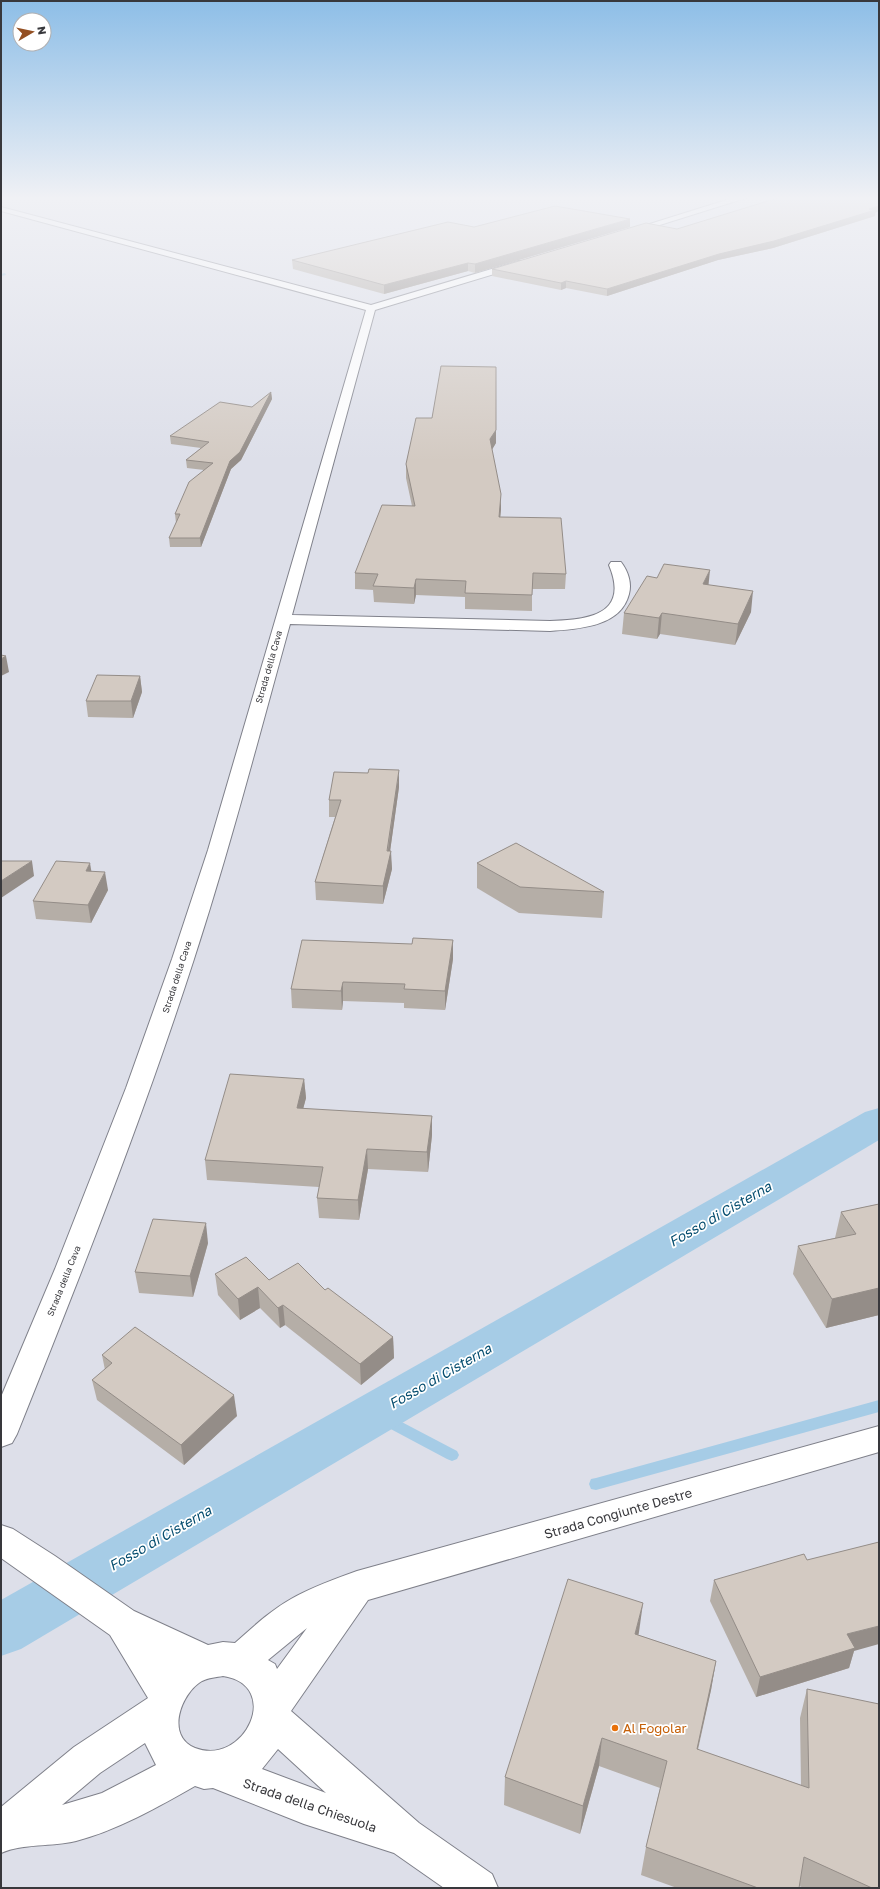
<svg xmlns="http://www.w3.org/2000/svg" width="880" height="1889" font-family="'Golos Text',sans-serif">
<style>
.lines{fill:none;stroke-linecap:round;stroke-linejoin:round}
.stream{fill:#a6cce6;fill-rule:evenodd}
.canal{fill:#a6cce6;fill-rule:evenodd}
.minor-casing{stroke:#7f808a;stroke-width:2}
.minor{fill:#fff;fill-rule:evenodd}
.wall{fill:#b5aea7}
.shaded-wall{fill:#948d88}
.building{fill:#d3cac2;stroke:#948d88}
.food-dot{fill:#e8710a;stroke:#fff;stroke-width:1.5}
.labels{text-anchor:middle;stroke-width:3.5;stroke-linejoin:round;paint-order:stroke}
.far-street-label{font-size:9px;fill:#38383c;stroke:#fff}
.near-street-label{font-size:13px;fill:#38383c;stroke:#fff}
.near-food-label{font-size:13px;fill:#c56008;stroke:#fff;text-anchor:start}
.near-water-label{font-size:14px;font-style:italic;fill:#054d6f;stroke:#fff}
</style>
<rect width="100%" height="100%" fill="#dddfe9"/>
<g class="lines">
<g class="stream">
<path d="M 5,273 L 6,275 L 1,276 L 1,274 Z"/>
<path d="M 879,1400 L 879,1412 L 596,1490 L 591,1489 L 589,1484 L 591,1479 L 596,1478 Z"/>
<path d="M 375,1408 L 457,1451 L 459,1455 L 457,1459 L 452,1461 L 447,1459 L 370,1418 L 368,1414 L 370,1410 Z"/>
</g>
<path class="canal" d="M 879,1108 L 879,1140 L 21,1649 L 1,1656 L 1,1600 L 865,1112 Z"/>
<defs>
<g id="minor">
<path d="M 739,196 L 752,196 L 628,235 L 622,235 L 621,233 Z"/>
<path d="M 1,207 L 371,305 L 518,261 L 524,261 L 524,265 L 375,310 L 292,615 L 550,621 C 588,620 630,615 609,565 L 611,562 L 621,562 C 628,571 632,583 629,594 C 621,627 578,629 550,631 L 290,624 C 259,736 230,848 194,959 C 142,1120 80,1277 17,1434 L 12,1443 L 1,1447 L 1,1397 L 55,1269 L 126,1088 L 172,959 L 208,850 L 366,310 L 1,211 Z"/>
<path d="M 879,1426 L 879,1452 L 368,1600 L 291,1711 L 419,1823 L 492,1874 L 498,1888 L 444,1888 L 394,1853 L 304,1824 L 213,1788 L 204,1789 L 195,1786 C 158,1807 118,1830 76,1841 C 52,1847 24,1843 1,1853 L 1,1807 L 74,1747 L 148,1698 L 110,1635 L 1,1558 L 1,1525 L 13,1529 L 55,1556 L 134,1611 L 208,1645 L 223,1642 L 235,1643 C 253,1627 270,1611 291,1599 C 312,1587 335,1579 357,1571 ZM 307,1628 L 277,1669 L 275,1664 L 268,1660 ZM 223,1676 C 283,1685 245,1767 195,1748 C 165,1736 181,1693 202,1681 C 208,1678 217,1677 223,1676 ZM 145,1743 L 156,1765 L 102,1793 L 62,1805 L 100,1773 ZM 278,1749 L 326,1793 L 262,1769 Z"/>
</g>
</defs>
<use href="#minor" class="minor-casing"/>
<use href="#minor" class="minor"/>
</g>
<g class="wall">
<path d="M 763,196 L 879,196 L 875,216 L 773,248 L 718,260 L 607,296 L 566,288 L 561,290 L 492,276 L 492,269 L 677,229 L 777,199 Z"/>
<path d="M 474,227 L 630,227 L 475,273 L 468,271 L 384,294 L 293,269 L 292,260 Z"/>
<path d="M 271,392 L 272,399 L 241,460 L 231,469 L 201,547 L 170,547 L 169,538 L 176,523 L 175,514 L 204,470 L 187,468 L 186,460 L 201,448 L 171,444 L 170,436 L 252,407 Z"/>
<path d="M 496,443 L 492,449 L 501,509 L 500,517 L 566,574 L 565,589 L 532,589 L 532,611 L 465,609 L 465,597 L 416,595 L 414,604 L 374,602 L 373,590 L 355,589 L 355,573 L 412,506 L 406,478 L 406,464 Z"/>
<path d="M 708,585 L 751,612 L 735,645 L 660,634 L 657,639 L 622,634 L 624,613 Z"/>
<path d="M 140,676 L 142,692 L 133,718 L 88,717 L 86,701 Z"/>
<path d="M 399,787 L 390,851 L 392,869 L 383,904 L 316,900 L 315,882 L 335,817 L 329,817 L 329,800 Z"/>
<path d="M 477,863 L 604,892 L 602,918 L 519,913 L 477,888 Z"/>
<path d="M 91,871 L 108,890 L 91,923 L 36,919 L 33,901 Z"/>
<path d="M 453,940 L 453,959 L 445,1010 L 404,1008 L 404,1003 L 343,1001 L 342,1010 L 292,1008 L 291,989 L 412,944 Z"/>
<path d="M 304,1079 L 306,1098 L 303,1109 L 432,1116 L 432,1135 L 428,1172 L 368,1169 L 359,1220 L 319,1218 L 317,1198 L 319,1187 L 207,1180 L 205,1160 Z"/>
<path d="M 879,1204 L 879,1315 L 826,1328 L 793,1274 L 798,1246 L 835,1238 L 841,1212 Z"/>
<path d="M 208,1243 L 193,1297 L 139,1293 L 135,1272 Z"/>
<path d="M 215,1274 L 269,1280 L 325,1290 L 393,1337 L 394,1358 L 361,1385 L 285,1325 L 280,1328 L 260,1308 L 240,1320 L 218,1295 Z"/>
<path d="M 102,1355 L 237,1416 L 184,1465 L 97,1400 L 92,1380 L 105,1370 Z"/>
<path d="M 714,1580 L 854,1651 L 849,1668 L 756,1697 L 710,1601 Z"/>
<path d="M 639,1632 L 638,1635 L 716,1661 L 711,1690 L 698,1750 L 801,1785 L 800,1718 L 807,1689 L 879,1888 L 804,1888 L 799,1886 L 799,1888 L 677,1888 L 641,1875 L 646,1847 L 660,1788 L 599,1766 L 580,1834 L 504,1805 L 505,1777 Z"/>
</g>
<g class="shaded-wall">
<path d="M 879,206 L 879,211 L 875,213 L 875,216 L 773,248 L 718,260 L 607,296 L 607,289 L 719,254 Z"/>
<path d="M 630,219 L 630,227 L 475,273 L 475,264 Z"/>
<path d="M 468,263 L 468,271 L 384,294 L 384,285 Z"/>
<path d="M 566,281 L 566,288 L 561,290 L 561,283 Z"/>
<path d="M 271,392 L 272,399 L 241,460 L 231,469 L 201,547 L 200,538 L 230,461 Z"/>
<path d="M 496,430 L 496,443 L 490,453 L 490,439 Z"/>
<path d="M 501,494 L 501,509 L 499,532 L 499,517 Z"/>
<path d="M 710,570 L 708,590 L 703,584 Z"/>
<path d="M 416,579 L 416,595 L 414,604 L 414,588 Z"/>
<path d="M 753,591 L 751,612 L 735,645 L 738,624 Z"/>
<path d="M 662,613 L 660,634 L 657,639 L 659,618 Z"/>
<path d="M 6,656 L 9,672 L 1,676 L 1,659 Z"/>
<path d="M 140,676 L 142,692 L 133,718 L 131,701 Z"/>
<path d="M 399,770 L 399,787 L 389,859 L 391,851 L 392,869 L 383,904 L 383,886 Z"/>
<path d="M 32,861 L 34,876 L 1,898 L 1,881 Z"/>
<path d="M 90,863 L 93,881 L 86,871 Z"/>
<path d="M 105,872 L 108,890 L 91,923 L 88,905 Z"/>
<path d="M 453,940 L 453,959 L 445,1010 L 445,991 Z"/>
<path d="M 343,982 L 343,1001 L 342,1010 L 341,991 Z"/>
<path d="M 304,1079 L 306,1098 L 298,1128 L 297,1108 Z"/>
<path d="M 432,1116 L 432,1135 L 428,1172 L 427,1152 Z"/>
<path d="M 367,1149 L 368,1169 L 359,1220 L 358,1200 Z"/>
<path d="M 206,1223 L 208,1243 L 193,1297 L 190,1276 Z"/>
<path d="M 258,1287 L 260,1308 L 240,1320 L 238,1299 Z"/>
<path d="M 879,1288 L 879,1315 L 826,1328 L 832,1299 Z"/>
<path d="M 283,1305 L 285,1325 L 280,1328 L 278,1308 Z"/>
<path d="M 393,1337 L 394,1358 L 361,1385 L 360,1364 Z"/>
<path d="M 234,1395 L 237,1416 L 184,1465 L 181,1445 Z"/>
<path d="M 643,1603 L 639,1632 L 631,1664 L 635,1634 Z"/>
<path d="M 879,1626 L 879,1644 L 854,1651 L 849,1668 L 756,1697 L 760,1677 L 847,1634 Z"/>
<path d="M 716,1661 L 711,1690 L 691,1778 L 697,1749 Z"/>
<path d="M 602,1738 L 599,1766 L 580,1834 L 583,1806 Z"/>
</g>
<g class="building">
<path d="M 784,196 L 879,196 L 879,206 L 869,209 L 875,210 L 774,241 L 719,254 L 607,289 L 566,281 L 561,283 L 492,269 L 646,223 L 677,229 Z"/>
<path d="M 555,206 L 630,219 L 475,264 L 468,263 L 384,285 L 292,260 L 448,222 L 474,227 Z"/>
<path d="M 441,366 L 496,367 L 496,430 L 490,439 L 501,494 L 499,517 L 561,518 L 566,574 L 533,573 L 532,595 L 465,593 L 466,581 L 416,579 L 414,588 L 373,586 L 378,574 L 355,573 L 382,505 L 415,506 L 406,464 L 416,418 L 432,418 Z"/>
<path d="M 271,392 L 240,452 L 230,461 L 200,538 L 169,538 L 180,514 L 175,514 L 189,482 L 213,463 L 186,460 L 209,442 L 170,436 L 220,402 L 252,407 Z"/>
<path d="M 664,564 L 710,570 L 703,584 L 753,591 L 738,624 L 662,613 L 659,618 L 624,613 L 647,576 L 657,578 Z"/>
<path d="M 1,655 L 6,656 L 1,659 Z"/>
<path d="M 97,675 L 140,676 L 131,701 L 86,701 Z"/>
<path d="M 369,769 L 399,770 L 387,851 L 391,851 L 383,886 L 315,882 L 341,800 L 329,800 L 334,772 L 368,773 Z"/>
<path d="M 516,843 L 604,892 L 520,887 L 477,863 Z"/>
<path d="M 1,861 L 32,861 L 1,881 Z"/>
<path d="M 56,861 L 90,863 L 86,871 L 105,872 L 88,905 L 33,901 Z"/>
<path d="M 413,938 L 453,940 L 445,991 L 404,989 L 405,984 L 343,982 L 341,991 L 291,989 L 302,940 L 412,944 Z"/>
<path d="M 230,1074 L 304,1079 L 297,1108 L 432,1116 L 427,1152 L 367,1149 L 358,1200 L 317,1198 L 323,1167 L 205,1160 Z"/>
<path d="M 879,1204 L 879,1288 L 832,1299 L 798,1246 L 856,1234 L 841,1212 Z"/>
<path d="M 153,1219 L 206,1223 L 190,1276 L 135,1272 Z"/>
<path d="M 246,1257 L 269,1280 L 298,1263 L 325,1290 L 328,1288 L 393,1337 L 360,1364 L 283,1305 L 278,1308 L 258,1287 L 238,1299 L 215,1274 Z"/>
<path d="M 135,1327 L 234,1395 L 181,1445 L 92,1380 L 112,1363 L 102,1355 Z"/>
<path d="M 879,1542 L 879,1626 L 847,1634 L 855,1648 L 760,1677 L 714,1580 L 804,1554 L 807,1560 Z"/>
<path d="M 568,1579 L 643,1603 L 635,1634 L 716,1661 L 697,1749 L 809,1788 L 807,1689 L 879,1704 L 879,1888 L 872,1888 L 804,1857 L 799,1888 L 758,1888 L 646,1847 L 667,1761 L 602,1738 L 583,1806 L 505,1777 Z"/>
</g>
<linearGradient id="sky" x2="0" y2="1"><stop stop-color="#8dbee7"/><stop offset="0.43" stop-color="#f0f1f5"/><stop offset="1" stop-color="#f0f1f5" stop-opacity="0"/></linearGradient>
<rect width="880" height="461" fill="url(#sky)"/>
<circle class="food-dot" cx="615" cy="1728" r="4"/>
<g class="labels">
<g class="far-street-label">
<text transform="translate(269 667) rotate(-74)" y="3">Strada della Cava</text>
<text transform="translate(177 977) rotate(-72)" y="3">Strada della Cava</text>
<text transform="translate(64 1281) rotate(-68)" y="3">Strada della Cava</text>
</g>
<g class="near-street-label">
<text transform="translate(618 1513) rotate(-16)" y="5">Strada Congiunte Destre</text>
<text transform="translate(310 1805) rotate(19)" y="5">Strada della Chiesuola</text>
</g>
<g class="near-food-label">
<text x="623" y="1733">Al Fogolar</text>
</g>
<g class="near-water-label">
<text transform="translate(720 1214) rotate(-30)" y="5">Fosso di Cisterna</text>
<text transform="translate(440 1376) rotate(-30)" y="5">Fosso di Cisterna</text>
<text transform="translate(160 1538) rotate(-30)" y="5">Fosso di Cisterna</text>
</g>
</g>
<rect width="880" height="1889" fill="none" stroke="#38383c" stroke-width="4"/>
<g transform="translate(32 32) rotate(81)"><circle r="19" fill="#ffffff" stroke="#afafb1"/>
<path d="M0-3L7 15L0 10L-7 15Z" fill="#945023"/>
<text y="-6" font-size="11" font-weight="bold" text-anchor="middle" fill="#38383c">N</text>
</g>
</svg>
